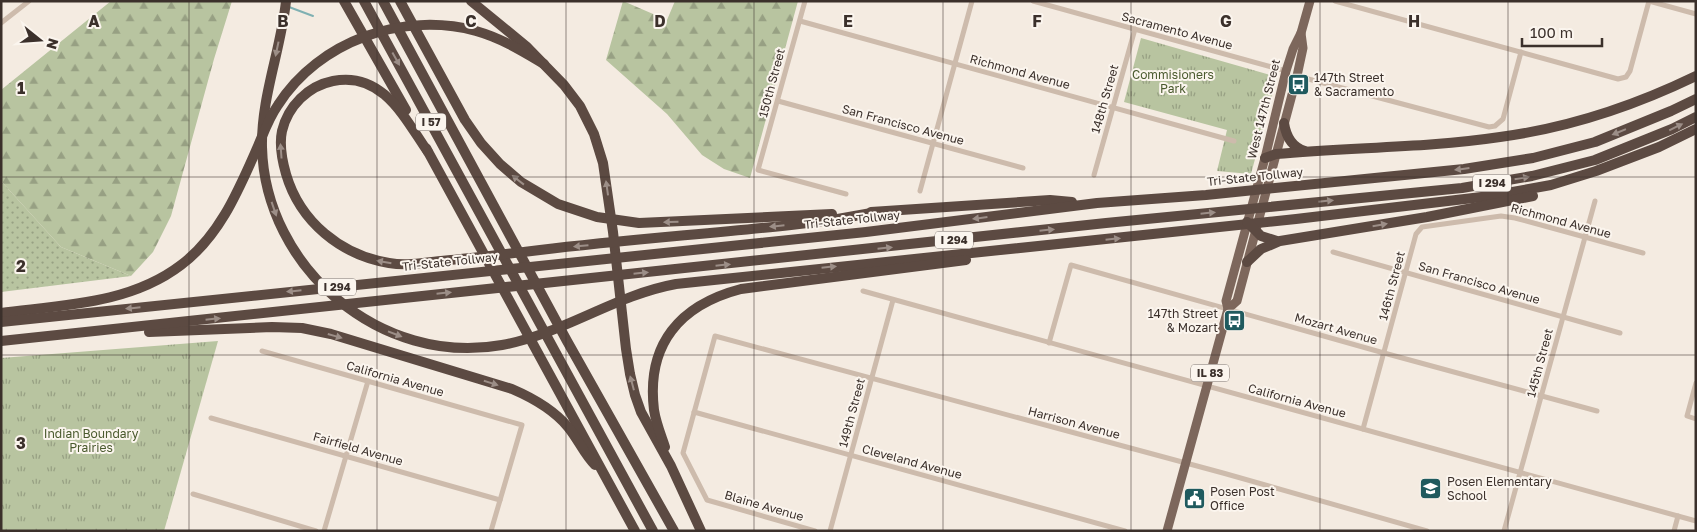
<svg xmlns="http://www.w3.org/2000/svg" width="1697" height="532" font-family="'Golos Text',sans-serif">
<style>
.grass{fill:url(#grass-dots)}
.forest{fill:url(#forest-firs)}
.park{fill:url(#park-tufts)}
.lines{fill:none;stroke-linecap:round;stroke-linejoin:round}
.stream{stroke:#7fb0b2;stroke-width:2}
.street{stroke:#cdbbac;stroke-width:5}
.primary{stroke:#7d675c;stroke-width:9}
.highway{stroke:#5c4a42;stroke-width:10}
.oneway{fill:#9c8e87}
.grid{fill:none;stroke:#3b302b;stroke-width:1;stroke-opacity:0.55}
.labels{text-anchor:middle;stroke-width:4;stroke-linejoin:round;paint-order:stroke}
.shield{fill:#fbf5ee;stroke:#756b66;stroke-width:1}
.shield-label{font-size:11px;font-weight:bold;fill:#3b302b}
.street-label{font-size:12px;fill:#3b302b;stroke:#fbf5ee}
.park-label{font-size:12px;fill:#4a5a2e;stroke:#fbf5ee}
.poi-label{font-size:12px;fill:#3b302b;stroke:#fbf5ee;text-anchor:start}
.grid-label{font-size:16px;text-anchor:middle;font-weight:bold;fill:#3b302b;stroke:#fbf5ee;stroke-width:4;stroke-linejoin:round;paint-order:stroke}
</style>
<defs>
<pattern id="grass-dots" width="8" height="8" patternUnits="userSpaceOnUse" patternTransform="scale(1.25)"><rect width="8" height="8" fill="#b8c4a0"/><path d="M2 2h.1M6 6h.1" fill="none" stroke="#97a083" stroke-width="1.8" stroke-linecap="round"/></pattern>
<pattern id="forest-firs" width="22" height="20" patternUnits="userSpaceOnUse" patternTransform="scale(1.25)"><rect width="22" height="20" fill="#b8c4a0"/><path d="M5 1l3.5 6h-7zM16 11l3.5 6h-7z" fill="#97a083"/></pattern>
<pattern id="park-tufts" width="24" height="20" patternUnits="userSpaceOnUse" patternTransform="scale(1.25)"><rect width="24" height="20" fill="#b8c4a0"/><path d="M3 7l-1-3M5 7V3M7 7l1-3M15 17l-1-3M17 17v-4M19 17l1-3" fill="none" stroke="#97a083"/></pattern>
</defs>
<rect width="100%" height="100%" fill="#f4ebe1"/>
<path class="grass" d="M 1,181 L 61,247 L 131,276 L 1,292 Z"/>
<g class="forest">
<path d="M 111,1 L 232,1 L 214,59 L 171,216 L 153,252 L 131,276 L 61,247 L 1,181 L 1,90 Z"/>
<path d="M 623,1 L 667,20 L 675,1 L 798,1 L 750,178 L 724,169 L 702,155 L 667,114 L 606,60 Z"/>
</g>
<g class="park">
<path d="M 1141,38 L 1277,77 L 1251,174 L 1217,171 L 1227,130 L 1124,102 Z"/>
<path d="M 218,341 L 164,531 L 1,531 L 1,358 Z"/>
</g>
<g class="lines">
<path class="stream" d="M 289,7 L 313,16"/>
<g class="street">
<path d="M 805,1 L 758,170 L 846,194"/>
<path d="M 1033,1 L 1286,71"/>
<path d="M 1335,1 L 1618,79 L 1626,77 L 1630,71 L 1649,1"/>
<path d="M 1649,1 L 1696,14"/>
<path d="M 800,21 L 1234,141"/>
<path d="M 1,23 L 29,1"/>
<path d="M 1297,76 L 1489,127 L 1495,126 L 1503,119 L 1521,52"/>
<path d="M 778,101 L 1023,168"/>
<path d="M 1094,175 L 1135,29"/>
<path d="M 920,191 L 972,1"/>
<path d="M 1333,252 L 1620,333"/>
<path d="M 863,291 L 1696,521"/>
<path d="M 1049,343 L 1071,265 L 1384,353 L 1597,411"/>
<path d="M 262,351 L 522,425 L 491,531"/>
<path d="M 1696,383 L 1687,416 L 1696,419"/>
<path d="M 694,412 L 1125,531"/>
<path d="M 211,418 L 500,500"/>
<path d="M 1363,429 L 1416,234 L 1422,227 L 1501,216 L 1515,218 L 1643,253"/>
<path d="M 193,494 L 316,531"/>
<path d="M 324,531 L 368,381"/>
<path d="M 815,531 L 707,500 L 683,453 L 715,336 L 1223,473 L 1427,531"/>
<path d="M 830,531 L 893,300"/>
<path d="M 1504,531 L 1595,201"/>
<path d="M 1674,531 L 1678,516"/>
</g>
<g class="primary">
<path d="M 1228,309 L 1226,301 L 1265,158 L 1286,71 L 1293,49 L 1301,33 L 1310,1"/>
<path d="M 1167,531 L 1228,309 L 1237,301 L 1297,76 L 1303,48 L 1301,33"/>
</g>
<g class="highway">
<path d="M 286,1 C 281,50 261,97 262,147 C 265,268 381,367 502,345 C 563,334 615,295 676,284 L 1296,219 L 1490,196 L 1551,185 L 1596,171 L 1659,147 L 1696,129"/>
<path d="M 344,1 L 406,110"/>
<path d="M 364,1 L 653,531"/>
<path d="M 383,1 L 567,341 L 674,531"/>
<path d="M 400,1 L 465,120 L 481,143 L 500,164 L 521,182 L 558,204 L 597,217 L 639,223 L 832,214"/>
<path d="M 471,1 L 526,46 L 564,85 L 580,106 L 594,134 L 603,163 L 613,232 L 626,349 L 630,374 L 635,395 L 641,412 L 671,466 L 701,531"/>
<path d="M 1284,123 C 1286,136 1291,147 1305,151"/>
<path d="M 426,148 L 635,531"/>
<path d="M 428,152 C 405,119 383,71 333,81 C 308,86 288,106 282,131 C 279,145 282,160 286,174 C 300,222 341,255 389,263 C 406,266 424,263 441,261 C 474,258 507,254 540,250 C 623,240 707,234 791,225 L 832,220 L 877,212"/>
<path d="M 1265,158 L 1276,154 C 1350,147 1426,148 1500,137 C 1568,128 1634,106 1696,76"/>
<path d="M 871,212 L 1050,200 L 1072,202"/>
<path d="M 1247,222 L 1261,236 L 1277,241"/>
<path d="M 1247,262 L 1261,249 L 1280,241 L 1427,217 L 1533,196"/>
<path d="M 1,313 C 63,305 130,304 181,265 C 220,236 239,189 258,146 C 264,132 269,118 278,105 C 319,41 403,11 476,31 C 501,38 522,51 544,64"/>
<path d="M 1,322 L 866,232 L 1097,203 L 1206,195 L 1464,169 L 1533,158 L 1595,142 L 1671,111 L 1696,99"/>
<path d="M 149,332 L 272,327 L 302,328 L 331,334 L 512,389 C 533,398 553,409 568,427 C 578,439 584,454 595,465"/>
<path d="M 1,341 L 1106,223 L 1462,188 L 1532,176 L 1595,160 L 1672,129 L 1696,117"/>
<path d="M 665,447 C 661,435 656,423 654,410 C 646,344 680,305 741,289 L 966,260"/>
</g>
</g>
<defs><path id="oneway-solid" d="M-6-.8H1V-3.2L6.5 0L1 3.2V.8H-6Z" transform="scale(1.25)"/></defs>
<g class="oneway">
<use href="#oneway-solid" transform="translate(277 49) rotate(102)"/>
<use href="#oneway-solid" transform="translate(396 59) rotate(61)"/>
<use href="#oneway-solid" transform="translate(1676 127) rotate(-26)"/>
<use href="#oneway-solid" transform="translate(1619 132) rotate(158)"/>
<use href="#oneway-solid" transform="translate(281 151) rotate(-94)"/>
<use href="#oneway-solid" transform="translate(1462 169) rotate(173)"/>
<use href="#oneway-solid" transform="translate(1522 178) rotate(-9)"/>
<use href="#oneway-solid" transform="translate(518 180) rotate(-142)"/>
<use href="#oneway-solid" transform="translate(607 188) rotate(-98)"/>
<use href="#oneway-solid" transform="translate(1326 201) rotate(-6)"/>
<use href="#oneway-solid" transform="translate(274 209) rotate(71)"/>
<use href="#oneway-solid" transform="translate(1208 213) rotate(-6)"/>
<use href="#oneway-solid" transform="translate(980 218) rotate(173)"/>
<use href="#oneway-solid" transform="translate(671 222) rotate(178)"/>
<use href="#oneway-solid" transform="translate(1380 225) rotate(-10)"/>
<use href="#oneway-solid" transform="translate(777 226) rotate(174)"/>
<use href="#oneway-solid" transform="translate(1047 230) rotate(-6)"/>
<use href="#oneway-solid" transform="translate(1113 239) rotate(-6)"/>
<use href="#oneway-solid" transform="translate(581 246) rotate(175)"/>
<use href="#oneway-solid" transform="translate(885 248) rotate(-6)"/>
<use href="#oneway-solid" transform="translate(384 262) rotate(-170)"/>
<use href="#oneway-solid" transform="translate(723 265) rotate(-6)"/>
<use href="#oneway-solid" transform="translate(829 267) rotate(-6)"/>
<use href="#oneway-solid" transform="translate(641 273) rotate(-6)"/>
<use href="#oneway-solid" transform="translate(294 291) rotate(174)"/>
<use href="#oneway-solid" transform="translate(444 293) rotate(-6)"/>
<use href="#oneway-solid" transform="translate(133 308) rotate(174)"/>
<use href="#oneway-solid" transform="translate(213 319) rotate(-6)"/>
<use href="#oneway-solid" transform="translate(395 334) rotate(21)"/>
<use href="#oneway-solid" transform="translate(335 336) rotate(16)"/>
<use href="#oneway-solid" transform="translate(491 383) rotate(17)"/>
<use href="#oneway-solid" transform="translate(632 383) rotate(-105)"/>
</g>
<path class="grid" d="M 189,1 L 189,531M 377,1 L 377,531M 566,1 L 566,531M 754,1 L 754,531M 943,1 L 943,531M 1131,1 L 1131,531M 1320,1 L 1320,531M 1508,1 L 1508,531M 1,177 L 1696,177M 1,355 L 1696,355"/>
<defs>
<symbol id="bus-square" viewBox="-11 -11 22 22"><rect x="-9" y="-9" width="18" height="18" rx="4" fill="#1f5a5e" stroke="#fbf5ee"/><path d="M-5-6H5V4H4V6H2V4H-2V6H-4V4H-5ZM-3.5-4V0h7V-4ZM-3.5 1.2v1.5H-2V1.2ZM2 1.2v1.5H3.5V1.2Z" fill="#fff"/></symbol>
<symbol id="school-square" viewBox="-11 -11 22 22"><rect x="-9" y="-9" width="18" height="18" rx="4" fill="#1f5a5e" stroke="#fbf5ee"/><path d="M0-5L7-2L0 1L-7-2ZM-4 1L0 2.5L4 1V4Q0 6-4 4Z" fill="#fff"/></symbol>
<symbol id="civic-square" viewBox="-11 -11 22 22"><rect x="-9" y="-9" width="18" height="18" rx="4" fill="#1f5a5e" stroke="#fbf5ee"/><path d="M-.6-6.5H3V-4.5H.6V-3L4-1V1h2V6H-6V1h2V-1L-.6-3ZM-1.2 2.5V6h2.4V2.5Z" fill="#fff"/></symbol>
</defs>
<g fill-rule="evenodd">
<use href="#bus-square" x="1286" y="72" width="25" height="25"/>
<use href="#bus-square" x="1222" y="308" width="25" height="25"/>
<use href="#school-square" x="1418" y="476" width="25" height="25"/>
<use href="#civic-square" x="1182" y="486" width="25" height="25"/>
</g>
<g class="labels">
<g class="shield">
<rect x="416" y="113.5" width="30" height="17" rx="4"/>
<rect x="1473" y="174.5" width="38" height="17" rx="4"/>
<rect x="935" y="231.5" width="38" height="17" rx="4"/>
<rect x="318" y="278.5" width="38" height="17" rx="4"/>
<rect x="1191" y="364.5" width="38" height="17" rx="4"/>
</g>
<g class="shield-label">
<text x="431" y="126">I 57</text>
<text x="1492" y="187">I 294</text>
<text x="954" y="244">I 294</text>
<text x="337" y="291">I 294</text>
<text x="1210" y="377">IL 83</text>
</g>
<g class="street-label">
<text transform="translate(1177 31) rotate(15)" y="4">Sacramento Avenue</text>
<text transform="translate(1020 72) rotate(15)" y="4">Richmond Avenue</text>
<text transform="translate(772 83) rotate(-75)" y="4">150th Street</text>
<text transform="translate(1105 99) rotate(-74)" y="4">148th Street</text>
<text transform="translate(1264 109) rotate(-76)" y="4">West 147th Street</text>
<text transform="translate(903 125) rotate(15)" y="4">San Francisco Avenue</text>
<text transform="translate(1255 177) rotate(-6)" y="4">Tri-State Tollway</text>
<text transform="translate(852 220) rotate(-6)" y="4">Tri-State Tollway</text>
<text transform="translate(1561 221) rotate(15)" y="4">Richmond Avenue</text>
<text transform="translate(450 262) rotate(-6)" y="4">Tri-State Tollway</text>
<text transform="translate(1479 283) rotate(16)" y="4">San Francisco Avenue</text>
<text transform="translate(1392 286) rotate(-75)" y="4">146th Street</text>
<text transform="translate(1336 329) rotate(16)" y="4">Mozart Avenue</text>
<text transform="translate(1540 363) rotate(-75)" y="4">145th Street</text>
<text transform="translate(395 379) rotate(16)" y="4">California Avenue</text>
<text transform="translate(1297 401) rotate(15)" y="4">California Avenue</text>
<text transform="translate(852 413) rotate(-75)" y="4">149th Street</text>
<text transform="translate(1074 423) rotate(15)" y="4">Harrison Avenue</text>
<text transform="translate(358 449) rotate(16)" y="4">Fairfield Avenue</text>
<text transform="translate(912 462) rotate(15)" y="4">Cleveland Avenue</text>
<text transform="translate(764 506) rotate(16)" y="4">Blaine Avenue</text>
</g>
<g class="park-label">
<text x="1173" y="79">Commisioners<tspan x="1173" dy="14">Park</tspan></text>
<text x="91" y="438">Indian Boundary<tspan x="91" dy="14">Prairies</tspan></text>
</g>
<g class="poi-label">
<text x="1314" y="82">147th Street<tspan x="1314" dy="14">&amp; Sacramento</tspan></text>
<text x="1218" y="318" text-anchor="end">147th Street<tspan x="1218" dy="14">&amp; Mozart</tspan></text>
<text x="1447" y="486">Posen Elementary<tspan x="1447" dy="14">School</tspan></text>
<text x="1210" y="496">Posen Post<tspan x="1210" dy="14">Office</tspan></text>
</g>
</g>
<g class="grid-label">
<text x="94" y="27">A</text>
<text x="283" y="27">B</text>
<text x="471" y="27">C</text>
<text x="660" y="27">D</text>
<text x="848" y="27">E</text>
<text x="1037" y="27">F</text>
<text x="1226" y="27">G</text>
<text x="1414" y="27">H</text>
<text x="21" y="94">1</text>
<text x="21" y="272">2</text>
<text x="21" y="449">3</text>
</g>
<rect width="1697" height="532" fill="none" stroke="#3b302b" stroke-width="5"/>
<g transform="translate(40 40) rotate(107)" stroke="#fbf5ee" stroke-width="4" paint-order="stroke">
<path d="M0-4L9 19L0 12L-9 19Z" fill="#3b302b"/>
<text y="-8" font-size="14" font-weight="bold" text-anchor="middle" fill="#3b302b">N</text>
</g>
<path d="M1522 38v8h80v-8" fill="none" stroke="#3b302b" stroke-width="2.5"/>
<text x="1530" y="38" font-size="15" fill="#3b302b" stroke="#fbf5ee" stroke-width="4" paint-order="stroke">100 m</text>
</svg>
